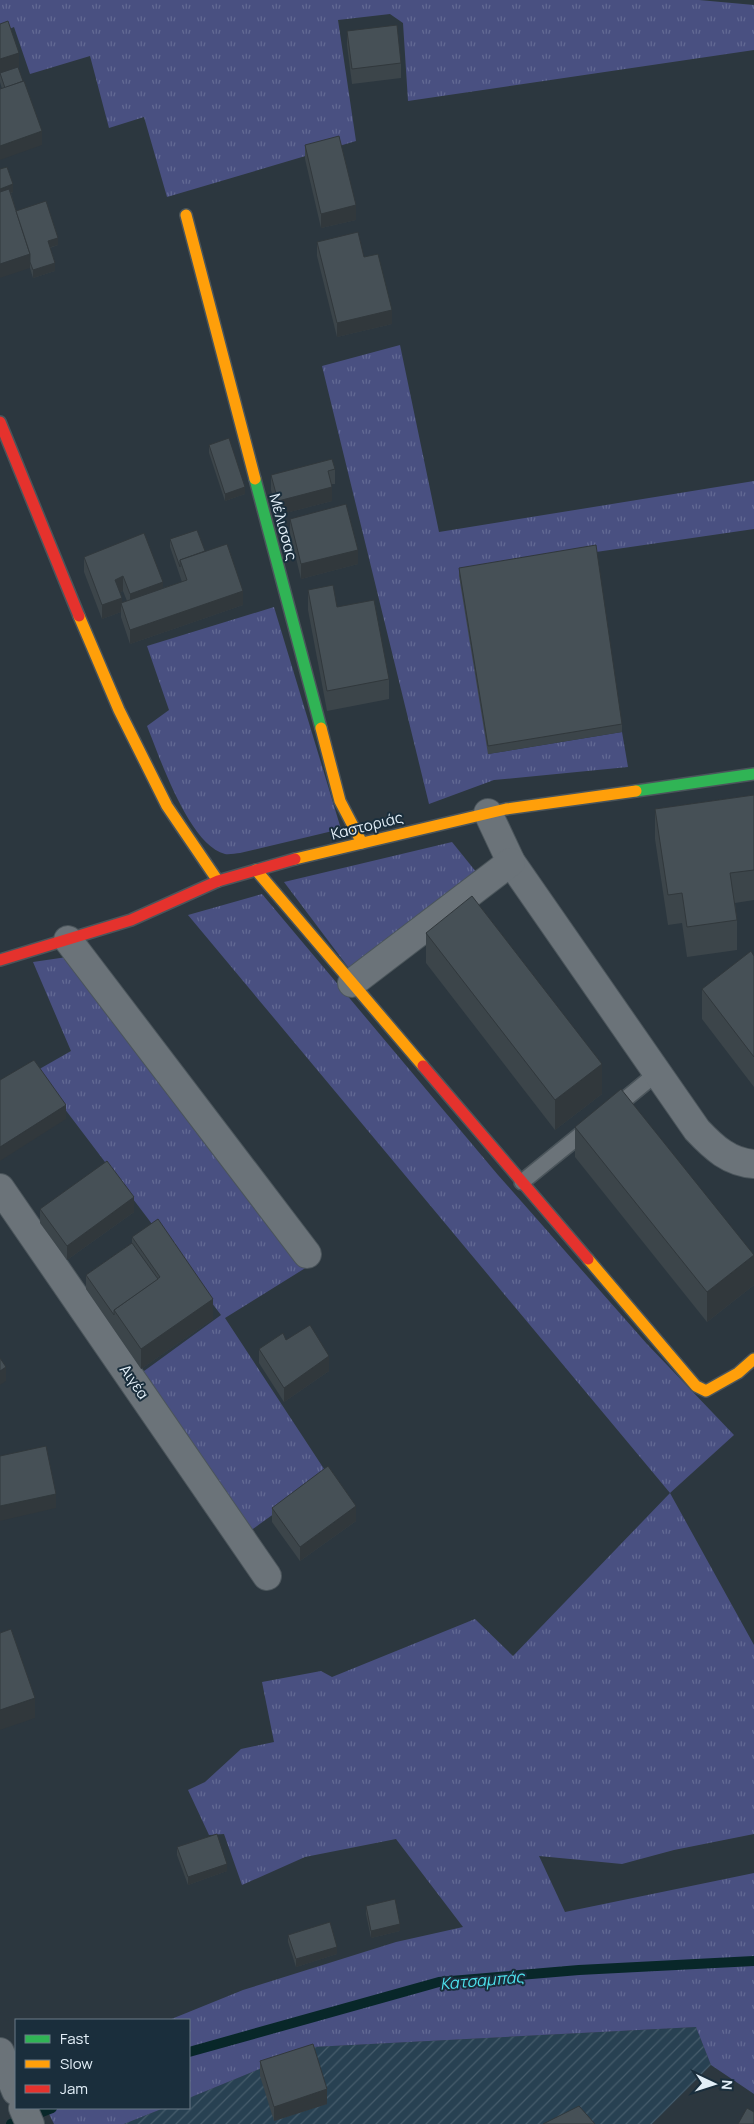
<svg xmlns="http://www.w3.org/2000/svg" width="754" height="2124" font-family="Manrope,sans-serif">
<style>
.industrial{fill:url(#industrial-furrows)}
.grass{fill:url(#grass-tufts)}
.lines{fill:none;stroke-linecap:round;stroke-linejoin:round}
.stream{stroke:#082729;stroke-width:10}
.lane-casing{stroke:#4b555b;stroke-width:18}
.street-casing{stroke:#4b555b;stroke-width:30}
.fast-casing{stroke:#4b555b;stroke-width:14}
.slow-casing{stroke:#4b555b;stroke-width:14}
.jam-casing{stroke:#4b555b;stroke-width:14}
.lane{stroke:#6b7379;stroke-width:15}
.street{stroke:#6b7379;stroke-width:28}
.fast{stroke:#30b455;stroke-width:11}
.slow{stroke:#ff9f0a;stroke-width:11}
.jam{stroke:#e5322d;stroke-width:11}
.wall{fill:#3c454a;fill-rule:evenodd}
.shaded-wall{fill:#31383c}
.building{fill:#465056;stroke:#31383c}
.labels{text-anchor:middle;stroke-width:4;stroke-linejoin:round;paint-order:stroke}
.street-label{font-size:15px;fill:#e3eff8;stroke:#1a2e3c}
.water-label{font-size:16px;font-style:italic;fill:#4de2ed;stroke:#1a2e3c}
</style>
<defs>
<pattern id="industrial-furrows" width="10" height="10" patternUnits="userSpaceOnUse" patternTransform="scale(1.25)"><rect width="10" height="10" fill="#284152"/><path d="M-1 1l2-2M0 10L10 0M9 11l2-2" fill="none" stroke="#475d6c"/></pattern>
<pattern id="grass-tufts" width="24" height="20" patternUnits="userSpaceOnUse" patternTransform="scale(1.25)"><rect width="24" height="20" fill="#495081"/><path d="M3 7l-1-3M5 7V3M7 7l1-3M15 17l-1-3M17 17v-4M19 17l1-3" fill="none" stroke="#636a94"/></pattern>
</defs>
<rect width="100%" height="100%" fill="#2c373f"/>
<path class="industrial" d="M 696,2027 L 711,2065 L 652,2124 L 124,2124 L 164,2108 L 189,2108 L 189,2098 L 313,2047 Z"/>
<g class="grass">
<path d="M 0,0 L 699,0 L 754,5 L 754,50 L 408,101 L 403,23 L 390,14 L 338,20 L 356,141 L 167,197 L 144,117 L 109,128 L 90,56 L 30,74 L 14,27 L 0,33 Z"/>
<path d="M 400,345 L 439,532 L 754,481 L 754,529 L 596,552 L 488,754 L 622,732 L 628,767 L 494,780 L 429,804 L 322,366 Z"/>
<path d="M 274,607 L 341,829 L 240,853 C 236,853 229,855 225,854 C 189,845 160,758 147,726 L 169,710 L 147,646 Z"/>
<path d="M 452,842 L 477,873 L 351,971 L 284,882 Z"/>
<path d="M 262,894 L 498,1175 L 647,1344 L 734,1435 L 670,1493 L 754,1645 L 754,1834 L 674,1850 L 622,1864 L 539,1856 L 565,1912 L 754,1873 L 754,2094 L 711,2065 L 696,2027 L 313,2047 L 189,2098 L 189,2020 L 169,2020 L 243,1990 L 396,1942 L 463,1927 L 396,1839 L 305,1857 L 242,1885 L 224,1834 L 209,1835 L 188,1790 L 205,1782 L 241,1749 L 274,1742 L 262,1682 L 321,1671 L 332,1677 L 475,1619 L 513,1656 L 670,1493 L 188,915 Z"/>
<path d="M 67,957 L 307,1267 L 225,1318 L 328,1475 L 250,1531 L 140,1374 L 221,1315 L 36,1071 L 71,1051 L 33,962 Z"/>
<path d="M 46,2108 L 164,2108 L 124,2124 L 54,2124 Z"/>
</g>
<g class="lines">
<g class="stream">
<path d="M 189,2052 L 439,1982 L 579,1970 L 754,1961"/>
<path d="M 11,2124 L 52,2108"/>
</g>
<defs>
<g id="lane">
<path d="M 612,1110 L 657,1073"/>
<path d="M 522,1182 L 590,1127"/>
</g>
<g id="street">
<path d="M 488,813 L 511,862 L 697,1130 C 714,1148 729,1162 754,1164"/>
<path d="M 68,940 L 307,1254"/>
<path d="M 352,983 L 511,862"/>
<path d="M 0,1188 L 267,1576"/>
<path d="M 0,2052 L 16,2091"/>
<path d="M 23,2108 L 30,2124"/>
</g>
<g id="fast">
<path d="M 255,479 L 321,728"/>
<path d="M 636,791 L 754,774"/>
</g>
<g id="slow">
<path d="M 186,215 L 255,479"/>
<path d="M 79,616 L 119,710 L 167,806 L 218,881"/>
<path d="M 321,728 L 340,801 L 362,843"/>
<path d="M 295,859 L 506,809 L 636,791"/>
<path d="M 256,870 L 423,1066"/>
<path d="M 588,1259 L 696,1386 L 706,1391 L 738,1373 L 754,1359"/>
</g>
<g id="jam">
<path d="M 0,422 L 79,616"/>
<path d="M 0,960 L 131,920 L 218,881 L 295,859"/>
<path d="M 423,1066 L 588,1259"/>
</g>
</defs>
<use href="#lane" class="lane-casing"/>
<use href="#street" class="street-casing"/>
<use href="#fast" class="fast-casing"/>
<use href="#slow" class="slow-casing"/>
<use href="#jam" class="jam-casing"/>
<use href="#lane" class="lane"/>
<use href="#street" class="street"/>
<use href="#fast" class="fast"/>
<use href="#slow" class="slow"/>
<use href="#jam" class="jam"/>
</g>
<g class="wall">
<path d="M 0,24 L 19,67 L 18,67 L 42,145 L 2,89 L 0,82 Z"/>
<path d="M 347,31 L 401,63 L 401,78 L 352,84 L 347,45 Z"/>
<path d="M 305,145 L 356,220 L 321,228 L 305,159 Z"/>
<path d="M 0,169 L 13,192 L 11,193 L 16,211 L 58,245 L 50,248 L 55,271 L 33,278 Z"/>
<path d="M 317,242 L 364,257 L 392,324 L 337,337 L 317,256 Z"/>
<path d="M 209,445 L 245,494 L 225,501 L 209,453 Z"/>
<path d="M 335,469 L 335,484 L 331,484 L 332,501 L 278,515 L 271,490 L 271,475 Z"/>
<path d="M 290,519 L 358,564 L 301,579 L 290,533 Z"/>
<path d="M 170,539 L 205,551 L 243,605 L 130,644 L 121,617 L 121,612 L 102,619 L 84,572 L 84,557 L 163,588 L 182,582 L 170,547 ZM 123,591 L 127,601 L 122,603 L 120,592 Z"/>
<path d="M 459,568 L 622,724 L 622,732 L 488,754 L 459,576 Z"/>
<path d="M 308,590 L 337,607 L 389,679 L 389,699 L 327,711 L 308,610 Z"/>
<path d="M 754,795 L 754,900 L 735,903 L 737,920 L 737,950 L 687,957 L 682,923 L 668,925 L 655,839 L 655,809 Z"/>
<path d="M 426,933 L 602,1094 L 555,1130 L 426,963 Z"/>
<path d="M 754,956 L 754,1087 L 702,1019 L 702,989 Z"/>
<path d="M 575,1127 L 754,1285 L 707,1322 L 575,1157 Z"/>
<path d="M 40,1209 L 134,1212 L 67,1260 L 40,1223 Z"/>
<path d="M 132,1237 L 213,1319 L 141,1369 L 86,1289 L 86,1275 L 132,1243 Z"/>
<path d="M 286,1340 L 329,1371 L 284,1402 L 259,1363 L 259,1349 Z"/>
<path d="M 272,1508 L 356,1521 L 300,1561 L 272,1522 Z"/>
<path d="M 177,1847 L 227,1871 L 188,1885 L 177,1855 Z"/>
<path d="M 366,1906 L 400,1931 L 371,1938 L 366,1914 Z"/>
<path d="M 288,1935 L 337,1954 L 296,1967 L 288,1942 Z"/>
<path d="M 260,2061 L 327,2104 L 274,2121 L 260,2076 Z"/>
</g>
<g class="shaded-wall">
<path d="M 19,53 L 19,67 L 0,74 L 0,59 Z"/>
<path d="M 42,131 L 42,145 L 0,160 L 0,146 Z"/>
<path d="M 13,184 L 13,192 L 0,196 L 0,189 Z"/>
<path d="M 356,205 L 356,220 L 321,228 L 321,214 Z"/>
<path d="M 58,238 L 58,245 L 48,248 L 48,241 Z"/>
<path d="M 30,254 L 30,268 L 0,278 L 0,264 Z"/>
<path d="M 55,263 L 55,271 L 33,278 L 33,270 Z"/>
<path d="M 392,310 L 392,324 L 337,337 L 337,323 Z"/>
<path d="M 245,487 L 245,494 L 225,501 L 225,494 Z"/>
<path d="M 332,487 L 332,501 L 278,515 L 278,501 Z"/>
<path d="M 358,550 L 358,564 L 301,579 L 301,564 Z"/>
<path d="M 123,576 L 123,591 L 115,594 L 115,580 Z"/>
<path d="M 163,582 L 163,596 L 130,609 L 130,594 Z"/>
<path d="M 243,591 L 243,605 L 130,644 L 130,630 Z"/>
<path d="M 122,598 L 122,608 L 121,603 L 121,612 L 102,619 L 102,605 Z"/>
<path d="M 602,1064 L 602,1094 L 555,1130 L 555,1100 Z"/>
<path d="M 66,1105 L 66,1119 L 0,1161 L 0,1147 Z"/>
<path d="M 134,1197 L 134,1212 L 67,1260 L 67,1246 Z"/>
<path d="M 754,1255 L 754,1285 L 707,1322 L 707,1292 Z"/>
<path d="M 213,1299 L 213,1319 L 141,1369 L 141,1349 Z"/>
<path d="M 329,1356 L 329,1371 L 284,1402 L 284,1388 Z"/>
<path d="M 6,1367 L 6,1381 L 0,1385 L 0,1371 Z"/>
<path d="M 56,1494 L 56,1508 L 0,1521 L 0,1506 Z"/>
<path d="M 356,1506 L 356,1521 L 300,1561 L 300,1547 Z"/>
<path d="M 35,1698 L 35,1718 L 0,1730 L 0,1710 Z"/>
<path d="M 227,1864 L 227,1871 L 188,1885 L 188,1877 Z"/>
<path d="M 400,1924 L 400,1931 L 371,1938 L 371,1931 Z"/>
<path d="M 337,1947 L 337,1954 L 296,1967 L 296,1959 Z"/>
<path d="M 327,2089 L 327,2104 L 274,2121 L 274,2107 Z"/>
</g>
<g class="building">
<path d="M 8,21 L 19,53 L 0,59 L 0,24 Z"/>
<path d="M 397,25 L 401,63 L 352,69 L 347,31 Z"/>
<path d="M 18,67 L 23,81 L 5,88 L 0,73 Z"/>
<path d="M 24,81 L 42,131 L 0,146 L 0,89 Z"/>
<path d="M 339,136 L 356,205 L 321,214 L 305,145 Z"/>
<path d="M 7,167 L 13,184 L 0,189 L 0,169 Z"/>
<path d="M 9,189 L 30,254 L 0,264 L 0,192 Z"/>
<path d="M 46,201 L 58,238 L 48,241 L 55,263 L 33,270 L 30,262 L 30,254 L 16,211 Z"/>
<path d="M 358,232 L 364,257 L 378,254 L 392,310 L 337,323 L 317,242 Z"/>
<path d="M 229,438 L 245,487 L 225,494 L 209,445 Z"/>
<path d="M 332,459 L 335,469 L 328,471 L 332,487 L 278,501 L 271,475 Z"/>
<path d="M 346,504 L 358,550 L 301,564 L 290,519 Z"/>
<path d="M 197,530 L 205,551 L 180,560 L 180,567 L 170,539 Z"/>
<path d="M 144,533 L 163,582 L 130,594 L 123,576 L 115,580 L 122,598 L 102,605 L 84,557 Z"/>
<path d="M 227,544 L 243,591 L 130,630 L 121,603 L 187,580 L 180,560 Z"/>
<path d="M 596,545 L 622,724 L 488,746 L 459,568 Z"/>
<path d="M 333,585 L 337,607 L 374,600 L 389,679 L 327,691 L 308,590 Z"/>
<path d="M 754,795 L 754,870 L 730,873 L 737,920 L 687,927 L 682,893 L 668,895 L 655,809 Z"/>
<path d="M 472,896 L 602,1064 L 555,1100 L 426,933 Z"/>
<path d="M 751,951 L 754,956 L 754,1057 L 702,989 Z"/>
<path d="M 34,1060 L 66,1105 L 0,1147 L 0,1080 Z"/>
<path d="M 621,1089 L 754,1255 L 707,1292 L 575,1127 Z"/>
<path d="M 107,1161 L 134,1197 L 67,1246 L 40,1209 Z"/>
<path d="M 158,1219 L 213,1299 L 141,1349 L 114,1310 L 160,1277 L 132,1237 Z"/>
<path d="M 132,1243 L 158,1279 L 114,1310 L 114,1315 L 86,1275 Z"/>
<path d="M 310,1325 L 329,1356 L 284,1388 L 259,1349 L 283,1333 L 286,1340 Z"/>
<path d="M 0,1358 L 6,1367 L 0,1371 Z"/>
<path d="M 46,1446 L 56,1494 L 0,1506 L 0,1456 Z"/>
<path d="M 328,1466 L 356,1506 L 300,1547 L 272,1508 Z"/>
<path d="M 11,1629 L 35,1698 L 0,1710 L 0,1633 Z"/>
<path d="M 217,1834 L 227,1864 L 188,1877 L 177,1847 Z"/>
<path d="M 395,1899 L 400,1924 L 371,1931 L 366,1906 Z"/>
<path d="M 330,1922 L 337,1947 L 296,1959 L 288,1935 Z"/>
<path d="M 313,2044 L 327,2089 L 274,2107 L 260,2061 Z"/>
<path d="M 579,2106 L 595,2124 L 543,2124 Z"/>
<path d="M 747,2108 L 754,2112 L 754,2124 L 738,2124 Z"/>
</g>
<g class="labels">
<g class="street-label">
<text transform="translate(283 527) rotate(75)" y="5">Μέλισσας</text>
<text transform="translate(367 826) rotate(-14)" y="5">Καστοριάς</text>
<text transform="translate(134 1382) rotate(55)" y="5">Αιγέα</text>
</g>
<g class="water-label">
<text transform="translate(482 1980) rotate(-5)" y="6">Κατσαμπάς</text>
</g>
</g>
<rect x="15" y="2019" width="175" height="90" fill="#1a2e3c" stroke="#6a7b87"/>
<rect x="25" y="2035" width="25" height="8" fill="#30b455" stroke="#6a7b87"/>
<text x="60" y="2044" font-size="15" fill="#e3eff8">Fast</text>
<rect x="25" y="2060" width="25" height="8" fill="#ff9f0a" stroke="#6a7b87"/>
<text x="60" y="2069" font-size="15" fill="#e3eff8">Slow</text>
<rect x="25" y="2085" width="25" height="8" fill="#e5322d" stroke="#6a7b87"/>
<text x="60" y="2094" font-size="15" fill="#e3eff8">Jam</text>
<g transform="translate(714 2084) rotate(94)" stroke="#1a2e3c" stroke-width="4" paint-order="stroke">
<path d="M0-4L9 19L0 12L-9 19Z" fill="#e3eff8"/>
<text y="-8" font-size="14" font-weight="bold" text-anchor="middle" fill="#e3eff8">N</text>
</g>
</svg>
